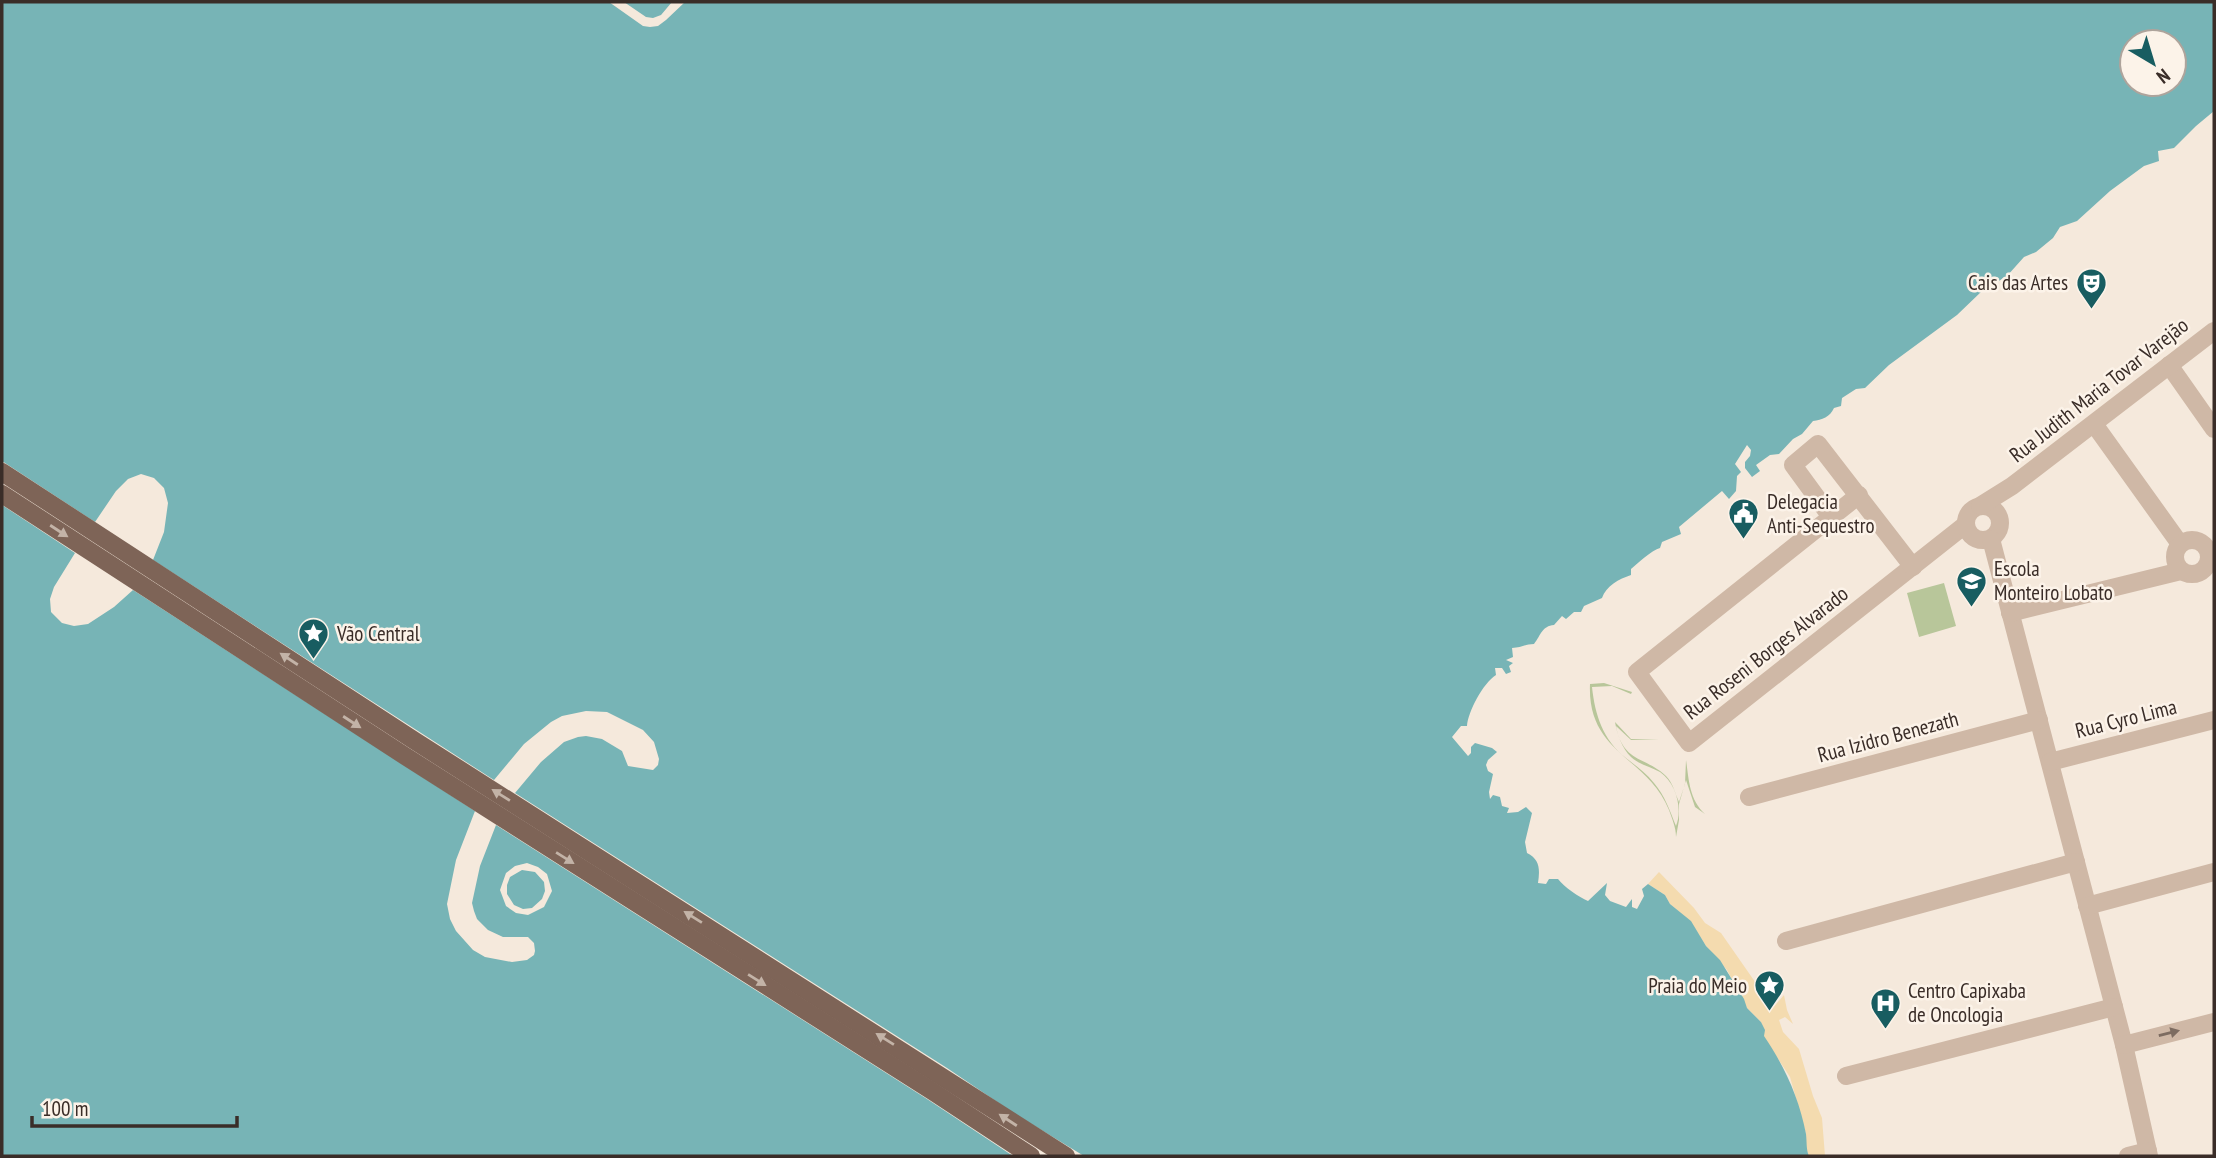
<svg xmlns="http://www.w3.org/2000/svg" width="2216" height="1158" font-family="'PT Sans Narrow',sans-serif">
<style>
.green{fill:#b8c69a}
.sand{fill:#f4dbaf}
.water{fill:#77b4b6;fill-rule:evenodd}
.pier{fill:#f5e9dc;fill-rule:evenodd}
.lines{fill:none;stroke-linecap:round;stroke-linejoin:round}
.minor{stroke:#cfb8a6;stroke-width:18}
.major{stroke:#7e6457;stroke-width:18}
.oneway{fill:#c3b3a7}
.oneway2{fill:#7d6c61}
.labels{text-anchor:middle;stroke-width:5;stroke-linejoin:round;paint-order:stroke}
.poi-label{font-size:21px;fill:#3a2d28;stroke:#fcf3e9;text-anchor:start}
.street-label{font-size:21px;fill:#3a2d28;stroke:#fcf3e9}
</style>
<rect width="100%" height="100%" fill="#f5e9dc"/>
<g class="green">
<path d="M 1944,583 L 1956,626 L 1919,637 L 1907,593 Z"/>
<path d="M 1604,683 L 1632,692 L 1631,694 L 1612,686 L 1592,687 C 1595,715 1603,740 1626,758 C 1636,766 1646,773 1654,783 C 1665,796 1670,811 1676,826 C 1683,809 1676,783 1660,772 C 1651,767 1638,764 1631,757 C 1622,748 1617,734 1615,722 L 1631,739 L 1659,740 L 1674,746 L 1659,740 L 1631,740 L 1616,726 C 1623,763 1645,756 1666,776 C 1673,783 1675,793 1679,802 L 1685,784 L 1686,760 C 1689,780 1689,799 1705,814 L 1695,807 L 1686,780 L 1679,804 L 1679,820 L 1676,837 C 1676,827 1672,819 1669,810 C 1647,756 1587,754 1590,684 Z"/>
</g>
<path class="sand" d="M 1659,872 L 1694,908 L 1705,923 L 1721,933 L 1760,989 L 1771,1010 L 1784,995 L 1787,1010 L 1793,1024 L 1785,1017 L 1779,1020 L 1783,1032 L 1799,1049 L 1813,1096 L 1822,1118 L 1825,1156 L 1809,1156 L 1806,1149 L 1806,1134 L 1790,1077 L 1763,1036 L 1761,1022 L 1747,1008 L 1727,970 L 1706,946 L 1690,921 L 1670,904 L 1665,895 L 1648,884 Z"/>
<path class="water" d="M 2,2 L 2214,2 L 2214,111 L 2196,126 L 2174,148 L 2158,151 L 2159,161 L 2144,166 L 2110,191 L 2077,221 L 2060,227 L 2053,238 L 2036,252 L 2024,257 L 2007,276 L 1982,291 L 1957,315 L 1889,365 L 1865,388 L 1856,389 L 1842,398 L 1841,406 L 1834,408 C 1830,417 1822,420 1813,421 L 1802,434 L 1793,439 L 1779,454 L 1770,455 L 1756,465 L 1760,471 L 1752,477 L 1745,468 L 1745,462 L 1750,456 L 1751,450 L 1747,445 L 1735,464 L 1741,472 L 1737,476 L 1736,491 L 1729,499 L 1722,491 L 1679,527 L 1681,534 L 1662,542 L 1660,548 C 1652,550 1638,563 1631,569 L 1631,575 C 1619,579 1606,586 1602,598 L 1584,606 L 1581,612 L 1574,612 L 1566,619 L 1562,616 L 1554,625 C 1542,626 1541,635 1534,644 C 1525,644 1521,648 1512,648 L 1513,657 L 1506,660 L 1513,663 L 1509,666 L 1511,672 L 1506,674 L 1502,668 L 1495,668 L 1496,675 C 1483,683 1468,712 1467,726 L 1461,726 L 1452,737 L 1468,756 L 1471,753 L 1471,747 L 1475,743 L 1492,748 L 1497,752 L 1488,760 L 1486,765 L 1488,771 L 1493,774 L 1489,792 L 1490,799 L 1493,795 L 1500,797 L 1502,806 L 1509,808 L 1507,813 L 1518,812 L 1526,807 L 1532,813 L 1525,842 L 1527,853 C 1540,859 1540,870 1538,883 L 1546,884 L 1549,879 L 1558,879 C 1564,887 1579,897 1588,901 L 1607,883 L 1605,895 L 1610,901 L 1626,907 L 1632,899 L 1632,907 L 1637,909 L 1644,896 L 1642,889 L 1648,884 L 1665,895 L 1670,904 L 1691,921 L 1706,946 L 1720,960 L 1744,999 L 1747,1008 L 1761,1022 L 1765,1030 L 1764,1036 C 1785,1067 1799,1098 1806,1134 C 1807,1143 1806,1149 1809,1156 L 2,1156 ZM 2132,42 L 2174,42 L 2174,84 L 2132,84 Z"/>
<g class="pier">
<path d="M 609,2 L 624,2 L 646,17 L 653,18 L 661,15 L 672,2 L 685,2 L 666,20 L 658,26 L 650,27 L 643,26 Z"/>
<path d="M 2,461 L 95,522 L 116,491 L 128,479 L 141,474 L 154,478 L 164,488 L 168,503 L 164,532 L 153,560 L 494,780 L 524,744 L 551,722 L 562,716 L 586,711 L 607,712 L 643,730 L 654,742 L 659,759 L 658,765 L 653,770 L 628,766 L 622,751 L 602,739 L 586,736 L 578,737 L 564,742 L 541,762 L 515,793 L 947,1068 L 1012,1112 L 1084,1156 L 1013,1156 L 927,1099 L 496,825 L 480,866 L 472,903 L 474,911 L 477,919 L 488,930 L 503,937 L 528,937 L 534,943 L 535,951 L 534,955 L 527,960 L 512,962 L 485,957 L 473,950 L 456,931 L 450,919 L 447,904 L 456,860 L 475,811 L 133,590 L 114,607 L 88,624 L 74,626 L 62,623 L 51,612 L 50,599 L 54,587 L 75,553 L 2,505 Z"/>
<path d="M 527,863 L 538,867 L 547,874 L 552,891 L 544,907 L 528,915 L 516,913 L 506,906 L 500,890 L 506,873 L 515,866 ZM 522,870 L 535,872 L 544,882 L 545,891 L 542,899 L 532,908 L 523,909 L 514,905 L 507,894 L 507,885 L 510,877 Z"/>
</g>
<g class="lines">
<g class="minor">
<path d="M 2169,365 L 2214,429"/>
<path d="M 2094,424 L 2180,544"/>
<path d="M 1859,495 L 1637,672 L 1689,743 L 1965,525"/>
<circle cx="1983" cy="523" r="17"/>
<path d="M 1980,506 L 2012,486 L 2214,331"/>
<path d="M 1831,517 L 1793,465 L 1818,444 L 1913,567"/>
<path d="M 1991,539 L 2124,1045 L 2149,1156"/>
<circle cx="2192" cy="557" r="17"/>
<path d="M 2010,613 L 2181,571"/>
<path d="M 2050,762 L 2214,720"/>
<path d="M 1749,797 L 2039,720"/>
<path d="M 2087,906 L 2214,872"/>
<path d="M 1786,941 L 2076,862"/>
<path d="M 2124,1045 L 2214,1022"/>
<path d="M 1846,1076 L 2114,1007"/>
<path d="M 2128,1156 L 2148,1151"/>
</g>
<g class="major">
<path d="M 2,472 L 415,741 L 1066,1156"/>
<path d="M 2,494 L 405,756 L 932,1091 L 1031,1156"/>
</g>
</g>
<defs><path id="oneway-solid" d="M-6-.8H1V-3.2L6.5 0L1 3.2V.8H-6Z" transform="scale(1.75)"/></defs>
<g class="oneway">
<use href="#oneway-solid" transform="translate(59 531) rotate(33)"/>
<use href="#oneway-solid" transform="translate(289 659) rotate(-147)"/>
<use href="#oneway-solid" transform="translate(352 722) rotate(33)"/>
<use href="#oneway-solid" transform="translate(501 795) rotate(-148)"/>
<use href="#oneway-solid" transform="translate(565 858) rotate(32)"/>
<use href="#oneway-solid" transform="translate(693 917) rotate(-148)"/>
<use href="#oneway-solid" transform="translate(757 980) rotate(32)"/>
<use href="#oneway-solid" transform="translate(885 1039) rotate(-148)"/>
<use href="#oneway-solid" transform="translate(1008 1120) rotate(-147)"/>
</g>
<use class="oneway2" href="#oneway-solid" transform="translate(2169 1033) rotate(-14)"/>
<defs>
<symbol id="theatre-pin" viewBox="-11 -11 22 30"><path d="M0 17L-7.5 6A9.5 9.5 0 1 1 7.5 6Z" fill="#185d61" stroke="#fcf3e9"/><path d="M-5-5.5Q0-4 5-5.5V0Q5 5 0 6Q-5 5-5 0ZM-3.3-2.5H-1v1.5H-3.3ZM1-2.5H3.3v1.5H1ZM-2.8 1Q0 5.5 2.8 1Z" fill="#fff"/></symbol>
<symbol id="civic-pin" viewBox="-11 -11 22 30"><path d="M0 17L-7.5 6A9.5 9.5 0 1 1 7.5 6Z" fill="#185d61" stroke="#fcf3e9"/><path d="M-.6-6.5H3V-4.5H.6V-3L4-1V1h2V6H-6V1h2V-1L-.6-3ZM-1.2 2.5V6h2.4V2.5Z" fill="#fff"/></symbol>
<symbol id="school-pin" viewBox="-11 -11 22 30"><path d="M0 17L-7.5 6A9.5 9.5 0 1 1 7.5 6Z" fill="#185d61" stroke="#fcf3e9"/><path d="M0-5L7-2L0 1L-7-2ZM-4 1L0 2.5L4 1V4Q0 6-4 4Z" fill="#fff"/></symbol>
<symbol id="sight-pin" viewBox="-11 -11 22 30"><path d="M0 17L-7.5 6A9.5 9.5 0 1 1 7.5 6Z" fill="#185d61" stroke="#fcf3e9"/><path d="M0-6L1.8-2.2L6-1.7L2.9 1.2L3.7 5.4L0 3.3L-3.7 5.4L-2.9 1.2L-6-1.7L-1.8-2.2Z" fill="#fff"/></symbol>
<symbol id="hospital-pin" viewBox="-11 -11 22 30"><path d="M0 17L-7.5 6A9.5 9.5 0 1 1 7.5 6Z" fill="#185d61" stroke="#fcf3e9"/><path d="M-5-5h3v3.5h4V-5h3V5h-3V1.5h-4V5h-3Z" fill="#fff"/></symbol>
</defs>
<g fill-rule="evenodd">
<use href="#theatre-pin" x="2074" y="266" width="35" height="47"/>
<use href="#civic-pin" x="1726" y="496" width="35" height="47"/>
<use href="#school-pin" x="1954" y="564" width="35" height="47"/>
<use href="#sight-pin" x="296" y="616" width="35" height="47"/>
<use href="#sight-pin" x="1752" y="968" width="35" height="47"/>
<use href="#hospital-pin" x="1868" y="986" width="35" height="47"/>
</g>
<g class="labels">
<g class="poi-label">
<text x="2068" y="290" text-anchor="end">Cais das Artes</text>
<text x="1767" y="509">Delegacia<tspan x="1767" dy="24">Anti-Sequestro</tspan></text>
<text x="1994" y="576">Escola<tspan x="1994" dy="24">Monteiro Lobato</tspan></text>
<text x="337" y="641">Vão Central</text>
<text x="1747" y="993" text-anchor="end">Praia do Meio</text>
<text x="1908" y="998">Centro Capixaba<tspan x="1908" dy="24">de Oncologia</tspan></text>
</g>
<g class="street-label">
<text transform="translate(2099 390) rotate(-38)" y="7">Rua Judith Maria Tovar Varejão</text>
<text transform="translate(1766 653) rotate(-38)" y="7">Rua Roseni Borges Alvarado</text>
<text transform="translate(2126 719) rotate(-14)" y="7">Rua Cyro Lima</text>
<text transform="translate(1888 737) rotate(-15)" y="7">Rua Izidro Benezath</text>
</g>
</g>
<rect width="2216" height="1158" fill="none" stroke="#3a2d28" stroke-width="7"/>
<g transform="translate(2153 63) rotate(142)"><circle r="33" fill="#fcf3e9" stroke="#aea49c" stroke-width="2"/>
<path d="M0-5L12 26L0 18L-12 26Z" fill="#185d61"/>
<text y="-10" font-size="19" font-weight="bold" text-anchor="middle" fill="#3a2d28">N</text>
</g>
<path d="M32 1116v10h205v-10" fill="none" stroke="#3a2d28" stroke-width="3.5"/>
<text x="42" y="1116" font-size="21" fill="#3a2d28" stroke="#fcf3e9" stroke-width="5" paint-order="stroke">100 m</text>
</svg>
